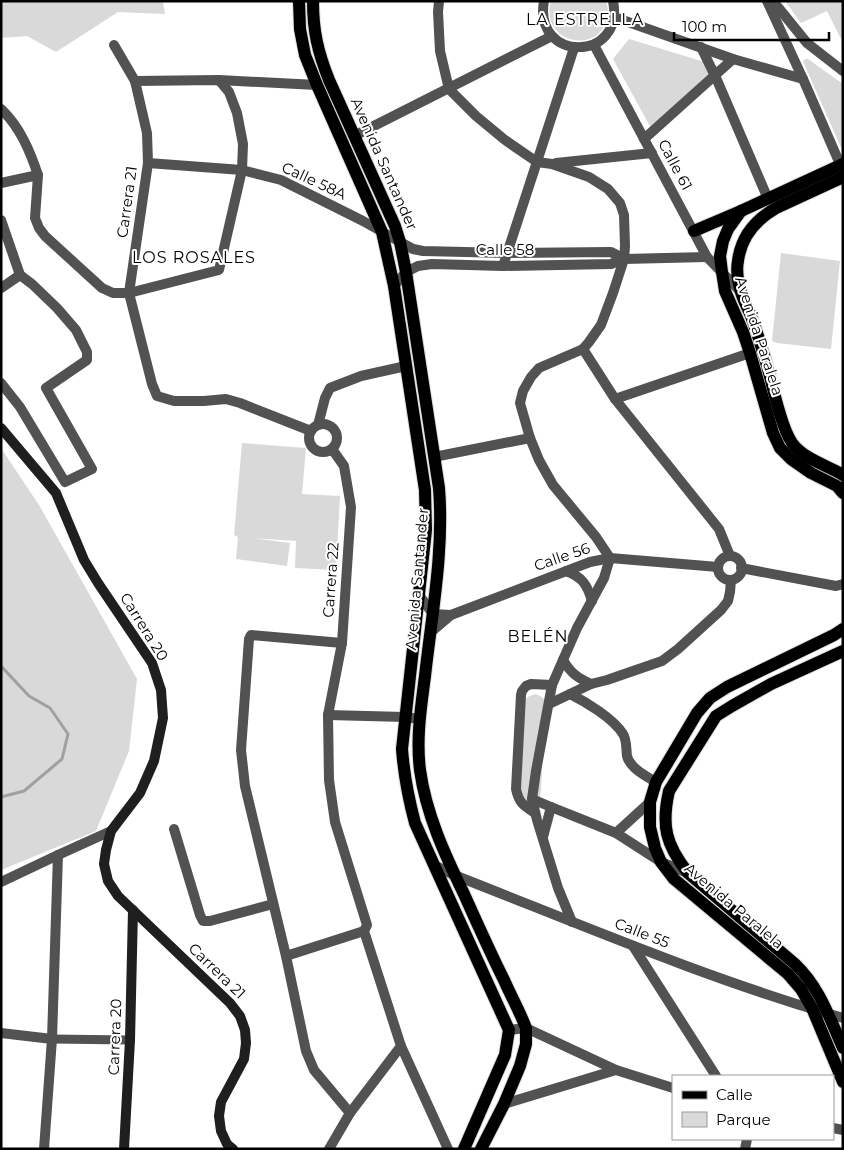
<svg xmlns="http://www.w3.org/2000/svg" width="844" height="1150" font-family="Montserrat,sans-serif">
<style>
.green{fill:#d9d9d9}
.lines{fill:none;stroke-linecap:round;stroke-linejoin:round}
.stream{stroke:#a0a0a0;stroke-width:3}
.primary-casing{stroke:#dbdbdb;stroke-width:14}
.pedestrian{stroke:#525252;stroke-width:9}
.minor{stroke:#525252;stroke-width:10}
.tertiary{stroke:#525252;stroke-width:10}
.secondary{stroke:#1f1f1f;stroke-width:10}
.primary{stroke:#000;stroke-width:12}
.labels{text-anchor:middle;stroke-width:4;stroke-linejoin:round;paint-order:stroke}
.street-label{font-size:15px;fill:#000;stroke:#fff}
.neighbourhood-label{font-size:16px;letter-spacing:1px;fill:#000;stroke:#fff}
</style>
<rect width="100%" height="100%" fill="#fff"/>
<g class="green">
<path d="M 1,1 L 163,1 L 165,14 L 118,12 L 56,52 L 27,36 L 1,38 Z"/>
<path d="M 551,1 L 606,1 C 608,8 609,14 607,20 C 595,57 539,40 551,1 Z"/>
<path d="M 785,1 L 843,1 L 843,43 L 827,11 L 801,23 Z"/>
<path d="M 629,39 L 721,67 L 651,128 L 613,59 Z"/>
<path d="M 805,59 L 808,59 L 843,84 L 843,152 L 805,66 L 803,61 Z"/>
<path d="M 781,253 L 840,261 L 831,349 L 777,343 L 772,341 Z"/>
<path d="M 242,443 L 306,448 L 302,494 L 340,496 L 336,570 L 295,568 L 296,541 L 252,538 L 290,543 L 287,566 L 236,559 L 238,537 L 234,535 Z"/>
<path d="M 1,448 L 39,505 L 137,679 L 129,751 L 96,831 L 1,870 Z"/>
<path d="M 536,694 L 542,697 L 545,700 L 541,791 L 540,797 L 536,802 L 526,802 L 521,791 L 523,705 C 526,697 528,696 536,694 Z"/>
</g>
<g class="lines">
<path class="stream" d="M 1,666 L 29,696 L 50,708 L 68,734 L 62,759 L 24,791 L 1,797"/>
<defs>
<g id="primary">
<path d="M 299,1 L 300,29 L 305,55 L 317,85 L 382,232 L 394,286 L 425,490 L 426,530 L 402,749 C 404,775 408,797 415,823 L 509,1030 L 505,1055 L 464,1149"/>
<path d="M 313,1 C 313,32 318,52 329,80 L 395,226 L 400,242 L 406,272 L 439,488 C 444,551 432,613 425,676 C 421,707 416,738 420,770 C 426,814 445,855 464,894 C 477,923 490,952 504,980 C 511,996 520,1012 526,1028 L 526,1044 L 520,1066 L 504,1104 L 481,1149"/>
<path d="M 843,164 L 741,211 L 728,229 L 723,241 L 720,256 L 722,272 L 725,291 L 743,332 L 750,353 L 773,433 L 780,448 L 791,459 L 811,473 L 837,486 L 843,493"/>
<path d="M 843,177 L 776,208 C 755,220 741,237 738,261 C 736,271 738,282 741,292 C 743,300 748,308 751,316 C 755,327 759,338 762,349 C 768,367 772,385 777,404 C 781,417 784,431 792,443 C 804,459 826,465 843,475"/>
<path d="M 694,231 L 741,211"/>
<path d="M 843,629 L 834,635 L 727,687 L 710,698 L 697,713 L 656,782 L 650,802 L 650,827 L 655,848 L 661,862 L 674,879 L 788,974 L 801,989 L 812,1008 L 843,1082"/>
<path d="M 843,651 L 771,684 L 732,706 L 716,716 L 669,791 C 661,826 666,845 688,873 L 795,964 C 820,988 829,1017 843,1048"/>
</g>
</defs>
<use href="#primary" class="primary-casing"/>
<path class="pedestrian" d="M 52,1039 L 130,1040"/>
<g class="minor">
<path d="M 439,1 L 438,12 L 440,51 L 449,89 L 476,116 L 505,140 L 537,162 L 552,164 L 589,177 L 608,189 L 620,203 L 624,215 L 625,246 L 624,259 L 613,293 L 601,325 L 589,342 L 583,349 L 539,368 L 531,377 L 523,391 L 520,403 L 530,438 L 539,460 L 553,485 L 596,537 L 610,558 L 604,578 L 577,628 L 552,685 L 536,771 L 532,799 L 537,820 L 558,888 L 572,922"/>
<path d="M 614,17 L 733,59 L 803,79"/>
<path d="M 114,45 L 135,81"/>
<path d="M 701,47 L 717,80 L 768,199"/>
<path d="M 1,109 C 20,127 30,151 38,175"/>
<path d="M 354,136 L 552,36"/>
<path d="M 644,139 L 733,59"/>
<path d="M 556,163 L 652,153"/>
<path d="M 1,220 L 20,275"/>
<path d="M 400,242 L 413,249 L 423,251 L 507,253 L 611,252 L 624,259"/>
<path d="M 503,266 L 574,48"/>
<path d="M 394,286 L 406,272 L 418,266 L 432,264 L 503,266 L 611,264 L 624,259 L 707,257"/>
<path d="M 1,288 L 20,275"/>
<path d="M 129,293 L 219,270 L 242,170 L 243,144 L 237,113 L 229,92 L 219,80"/>
<path d="M 583,349 L 615,399 L 719,529 L 730,556"/>
<path d="M 1,383 L 20,407 L 65,482 L 92,469 L 46,388 L 87,360 L 87,352 L 76,330 L 57,308 L 32,284 L 20,275"/>
<path d="M 615,399 L 750,353"/>
<path d="M 318,425 L 325,398 L 330,388 L 361,376 L 406,366"/>
<path d="M 434,457 L 530,438"/>
<path d="M 342,643 L 251,635 L 249,639 L 241,750 L 245,786 L 286,956 L 306,1051 L 314,1070 L 350,1113"/>
<path d="M 563,660 C 571,673 576,677 591,684"/>
<path d="M 570,694 C 586,702 613,718 623,734 C 627,740 626,749 627,756 C 630,768 646,776 656,782"/>
<path d="M 549,704 L 591,684 L 607,680 L 662,661 L 678,649 L 721,610 L 728,601 L 730,592 L 731,580"/>
<path d="M 328,715 L 405,717 L 420,719"/>
<path d="M 532,799 L 551,807 L 616,833 L 661,862 L 688,873"/>
<path d="M 535,813 C 523,805 519,803 516,789 L 521,695 L 522,691 L 526,686 L 531,684 L 552,685"/>
<path d="M 174,829 L 200,915 L 203,921 L 210,921 L 273,904"/>
<path d="M 616,833 L 650,802"/>
<path d="M 543,837 L 551,807"/>
<path d="M 1,882 L 58,855 L 111,831"/>
<path d="M 633,946 L 716,1076"/>
<path d="M 286,956 L 364,931"/>
<path d="M 1,1033 L 52,1039"/>
<path d="M 401,1046 L 448,1149"/>
<path d="M 44,1149 L 52,1039 L 58,855"/>
<path d="M 745,1149 L 747,1139"/>
</g>
<g class="tertiary">
<path d="M 544,1 C 533,63 625,62 613,1"/>
<path d="M 767,1 L 803,79 L 843,171"/>
<path d="M 773,1 L 807,43 L 843,71"/>
<path d="M 594,45 L 707,257 L 741,292"/>
<path d="M 148,163 L 242,170 L 281,180 L 363,221 L 400,242"/>
<path d="M 1,183 L 38,175 L 35,218 L 39,228 L 45,236 L 102,288 L 113,293 L 129,293"/>
<circle cx="323" cy="438" r="14"/>
<path d="M 311,431 L 240,403 L 226,399 L 204,401 L 174,401 L 157,396 L 152,384 L 129,293 L 148,163 L 147,133 L 135,81 L 219,80 L 317,85"/>
<circle cx="730" cy="568" r="12"/>
<path d="M 741,568 L 836,586 L 843,584"/>
<path d="M 566,571 C 582,577 587,584 592,601"/>
<path d="M 419,595 L 433,614 L 451,615"/>
<path d="M 430,633 L 451,615 L 590,562 L 610,558 L 718,567"/>
<path d="M 434,865 L 454,875 C 582,925 710,980 843,1018"/>
<path d="M 509,1030 L 526,1028 L 616,1070 L 673,1088"/>
<path d="M 504,1104 L 616,1070"/>
<path d="M 833,1128 L 843,1130"/>
<path d="M 329,1149 L 350,1113 L 401,1046 L 364,931 L 367,925 L 335,822 L 329,780 L 328,715 L 342,643 L 351,507 L 344,466 L 332,449"/>
</g>
<g class="secondary">
<path d="M 1,428 L 56,493 L 84,560 L 98,583 L 152,663 L 161,690 L 163,718 L 154,761 L 140,793 L 111,831 L 106,850 L 104,864 L 108,881 L 118,896 L 230,1003 L 240,1016 L 245,1030 L 246,1043 L 244,1059 L 221,1102 L 219,1116 L 221,1131 L 227,1144 L 233,1149"/>
<path d="M 124,1149 L 130,1040 L 133,910"/>
</g>
<use href="#primary" class="primary"/>
</g>
<g class="labels">
<g class="street-label">
<text transform="translate(384 164) rotate(66)" y="5">Avenida Santander</text>
<text transform="translate(675 165) rotate(62)" y="5">Calle 61</text>
<text transform="translate(314 181) rotate(25)" y="5">Calle 58A</text>
<text transform="translate(127 202) rotate(-82)" y="5">Carrera 21</text>
<text x="505" y="255">Calle 58</text>
<text transform="translate(759 336) rotate(72)" y="5">Avenida Paralela</text>
<text transform="translate(562 557) rotate(-19)" y="5">Calle 56</text>
<text transform="translate(417 579) rotate(-85)" y="5">Avenida Santander</text>
<text transform="translate(331 580) rotate(-86)" y="5">Carrera 22</text>
<text transform="translate(144 627) rotate(58)" y="5">Carrera 20</text>
<text transform="translate(734 906) rotate(40)" y="5">Avenida Paralela</text>
<text transform="translate(642 933) rotate(21)" y="5">Calle 55</text>
<text transform="translate(217 971) rotate(44)" y="5">Carrera 21</text>
<text transform="translate(115 1037) rotate(-88)" y="5">Carrera 20</text>
</g>
<g class="neighbourhood-label">
<text x="585" y="25">LA ESTRELLA</text>
<text x="194" y="263">LOS ROSALES</text>
<text x="538" y="642">BELÉN</text>
</g>
</g>
<rect width="844" height="1150" fill="none" stroke="#000000" stroke-width="5"/>
<rect x="672" y="1075" width="162" height="65" fill="#ffffff" stroke="#999999"/>
<rect x="682" y="1091" width="25" height="8" fill="#000000" stroke="#999999"/>
<text x="716" y="1100" font-size="15" fill="#000000">Calle</text>
<rect x="682" y="1112" width="25" height="15" fill="#d9d9d9" stroke="#999999"/>
<text x="716" y="1125" font-size="15" fill="#000000">Parque</text>
<path d="M674 32v8h155v-8" fill="none" stroke="#000000" stroke-width="2.5"/>
<text x="682" y="32" font-size="15" fill="#000000" stroke="#ffffff" stroke-width="4" paint-order="stroke">100 m</text>
</svg>
